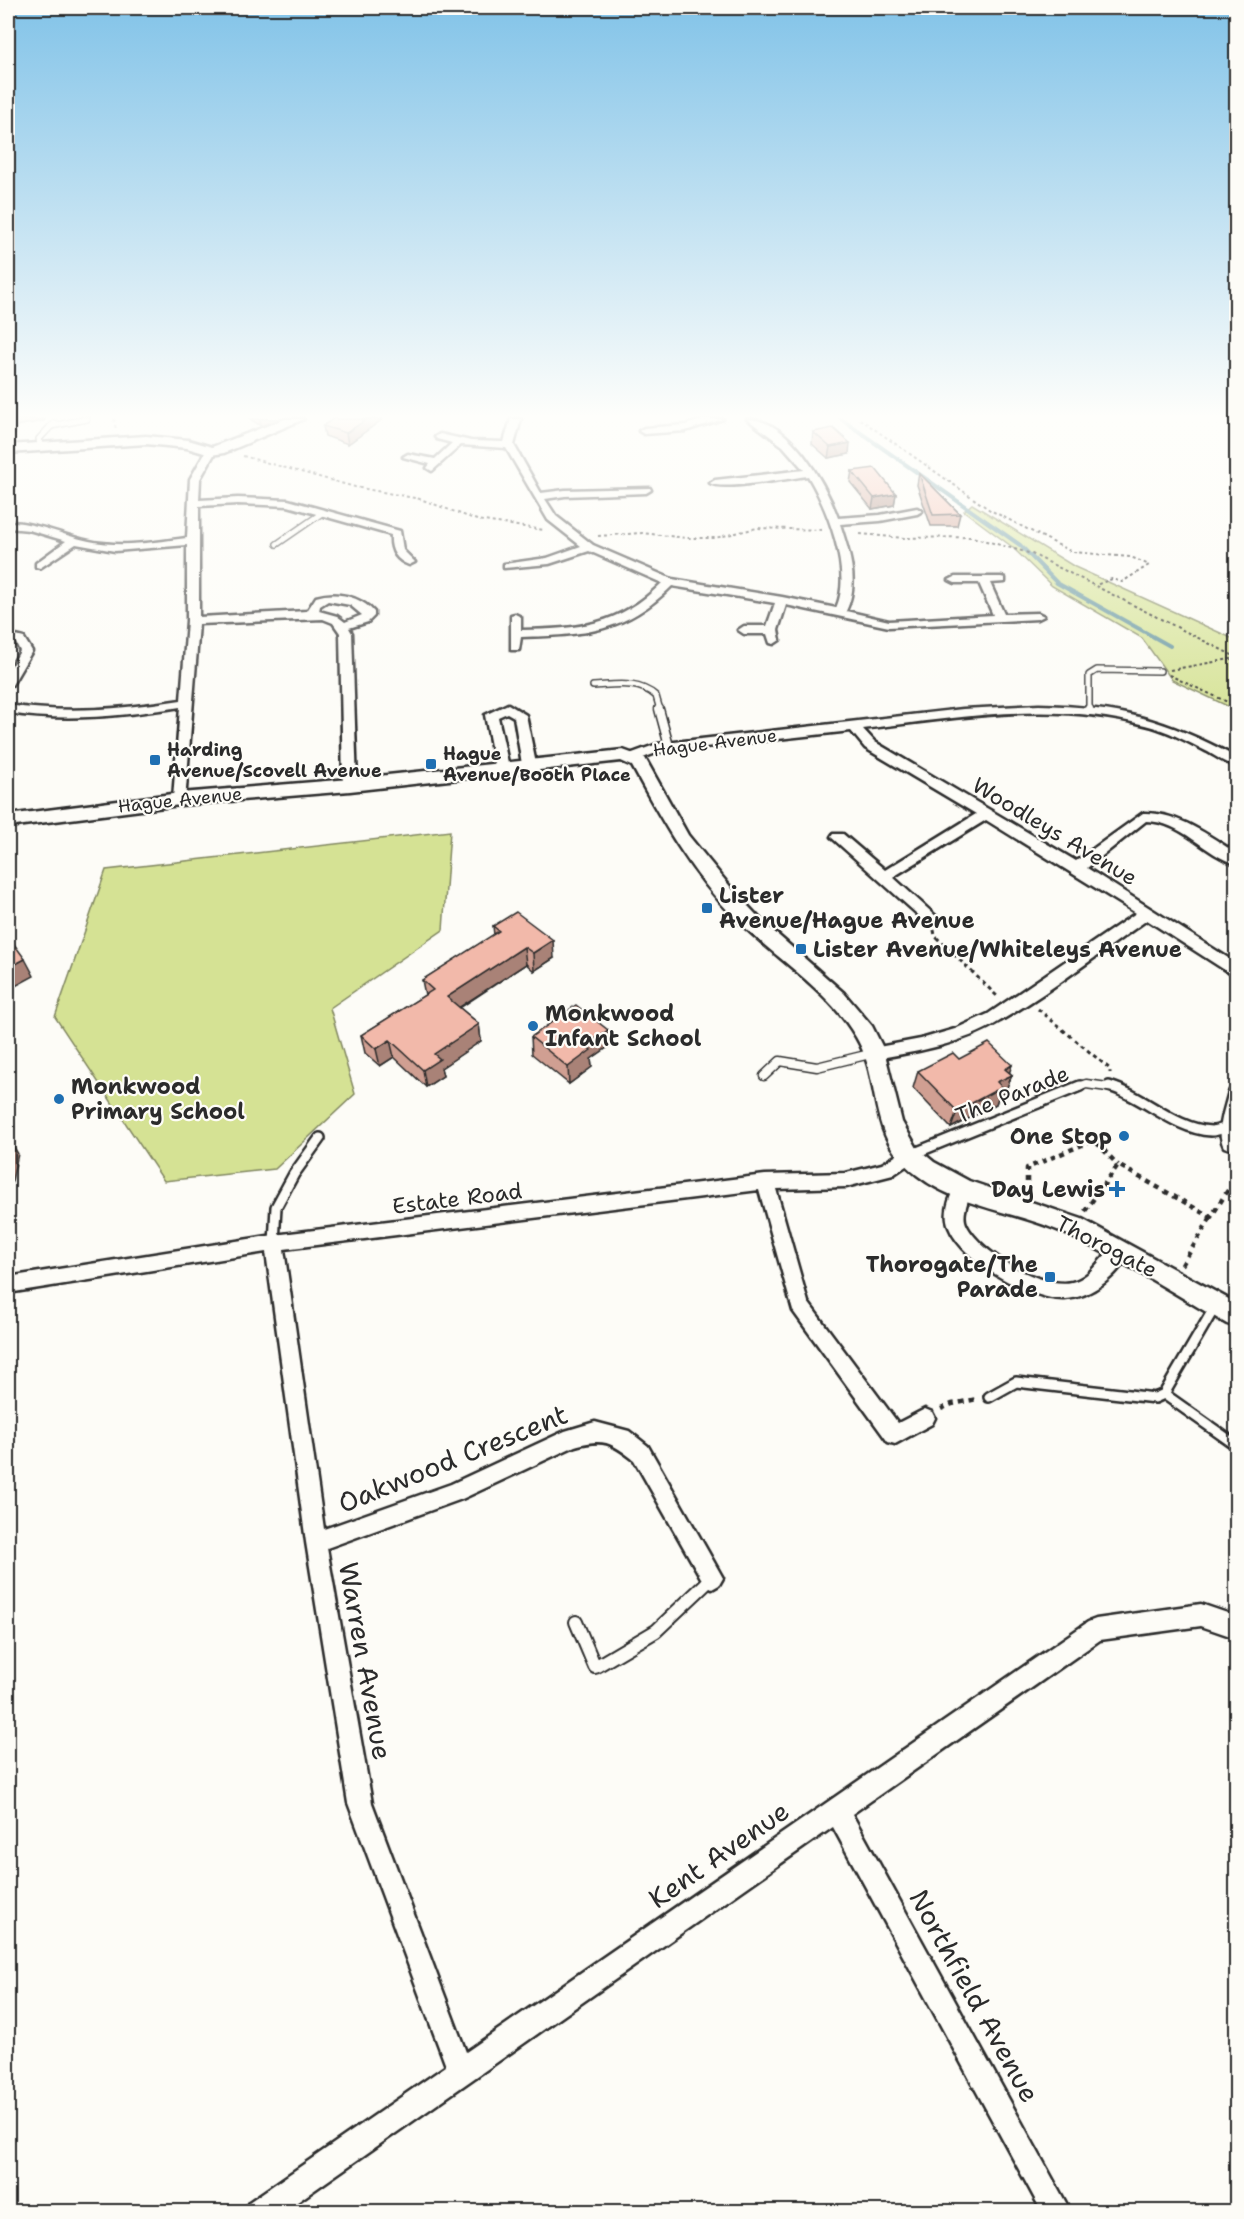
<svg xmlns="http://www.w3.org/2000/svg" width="1244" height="2219" font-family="'Shantell Sans',sans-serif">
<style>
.green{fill:#d5e294;stroke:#808660;stroke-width:1.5}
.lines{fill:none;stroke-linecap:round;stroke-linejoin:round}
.stream{stroke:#64939c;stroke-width:4}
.lane-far3-casing{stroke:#2b2b2b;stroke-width:8}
.lane-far2-casing{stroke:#2b2b2b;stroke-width:11}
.lane-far1-casing{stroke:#2b2b2b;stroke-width:14}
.lane-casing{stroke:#2b2b2b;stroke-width:16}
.street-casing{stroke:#2b2b2b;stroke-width:5}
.secondary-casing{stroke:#2b2b2b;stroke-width:5}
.path-far2{stroke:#2b2b2b;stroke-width:2;stroke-dasharray:3 3;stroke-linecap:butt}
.path-far1{stroke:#2b2b2b;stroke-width:3;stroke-dasharray:4 4;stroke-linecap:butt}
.path{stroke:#2b2b2b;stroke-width:4.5;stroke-dasharray:5 5;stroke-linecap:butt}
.lane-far3{stroke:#fdfcf7;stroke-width:5}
.lane-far2{stroke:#fdfcf7;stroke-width:8}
.lane-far1{stroke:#fdfcf7;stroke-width:9}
.lane{stroke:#fdfcf7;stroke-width:12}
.street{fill:#fdfcf7;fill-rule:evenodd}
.secondary{fill:#fdfcf7;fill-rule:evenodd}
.wall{fill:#d09f92;stroke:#2b2b2b;stroke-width:1.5}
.shaded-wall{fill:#a98277;stroke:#2b2b2b;stroke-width:1.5}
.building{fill:#f2b9aa;stroke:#2b2b2b;stroke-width:1.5}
.poi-dot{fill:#1f6fb2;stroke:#fdfcf7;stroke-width:2}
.labels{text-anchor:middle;stroke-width:4.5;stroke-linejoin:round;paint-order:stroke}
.far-street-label{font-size:18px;fill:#2b2b2b;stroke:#fdfcf7}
.far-poi-label{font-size:18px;font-weight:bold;fill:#2b2b2b;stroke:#fdfcf7;text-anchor:start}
.street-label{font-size:22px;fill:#2b2b2b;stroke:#fdfcf7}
.poi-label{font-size:22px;font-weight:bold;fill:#2b2b2b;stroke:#fdfcf7;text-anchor:start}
.near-street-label{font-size:27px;fill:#2b2b2b;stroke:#fdfcf7}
</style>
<rect width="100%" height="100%" fill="#fdfcf7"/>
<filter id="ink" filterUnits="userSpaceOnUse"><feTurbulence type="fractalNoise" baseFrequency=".0167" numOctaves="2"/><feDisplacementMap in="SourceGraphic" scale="12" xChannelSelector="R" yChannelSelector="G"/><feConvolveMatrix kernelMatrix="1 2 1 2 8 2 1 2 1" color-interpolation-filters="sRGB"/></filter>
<g filter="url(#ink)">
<g class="green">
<path d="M 972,504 L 1075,567 L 1236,640 L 1236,710 L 1172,680 L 1142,638 L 1052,586 L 1011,546 L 964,511 Z"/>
<path d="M 450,831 L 443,930 L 330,1008 L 355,1094 L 275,1169 L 164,1181 L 55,1017 L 106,870 Z"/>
</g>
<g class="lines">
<path class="stream" d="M 841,419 L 1020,545 L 1057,583 L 1170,646"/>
<defs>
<g id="lane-far3">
<path d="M 51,426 L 87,419"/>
<path d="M 40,446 L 39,439 L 54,423"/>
<path d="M 277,544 L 322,513"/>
<path d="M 593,686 C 615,685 638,680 656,696 L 660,710"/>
<path d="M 1089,710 L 1089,675 L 1097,670 L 1160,671"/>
</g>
<g id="lane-far2">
<path d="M 659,709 L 669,746"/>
<path d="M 1089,709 L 1089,711"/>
<path d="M 764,1076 L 780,1061 L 817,1067 L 874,1053"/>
<path d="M 1076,1088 L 1086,1084 L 1115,1088"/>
</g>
<g id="lane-far1">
<path d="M 1109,1086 C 1144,1096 1174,1129 1211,1131 C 1217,1131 1223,1128 1229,1127"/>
<path d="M 910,1155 L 1080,1086"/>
<path d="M 274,1243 L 276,1207 L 294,1174 L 320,1138"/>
<path d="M 1164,1394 L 1236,1445"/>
<path d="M 989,1397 L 1016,1382 L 1155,1398 L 1164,1394 L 1216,1305"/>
<path d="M 710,1580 L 712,1578"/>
</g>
<path id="lane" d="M 576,1622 L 595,1667 L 656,1631 L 712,1578"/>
<g id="street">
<path d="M 511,419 L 521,419 L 514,445 L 541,493 L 565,490 L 650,488 L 651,490 L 646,493 L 565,496 L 545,499 L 556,516 L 593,545 L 672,579 L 782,597 L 836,608 C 853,572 827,508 808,476 C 790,478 721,491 710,483 L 715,480 L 804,470 L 783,446 L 747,419 C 790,419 825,483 838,518 L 880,515 L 917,508 L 922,511 L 917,514 L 880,521 L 840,524 C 849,552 860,582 846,611 L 889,621 L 993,615 L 979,583 L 955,583 L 949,580 L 955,577 L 1001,577 L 1005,578 L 1005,582 L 990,583 L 1004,614 L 1038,613 L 1044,616 L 1038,619 L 889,627 L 786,605 L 778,630 L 780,640 L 774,644 L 770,643 L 767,634 L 744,634 L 738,630 L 744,626 L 767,626 L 775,603 L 672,586 C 625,633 585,635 521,637 L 519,650 L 511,650 L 511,615 L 515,614 L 521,617 L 521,630 C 579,629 619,626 662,583 L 589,551 L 549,564 L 504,568 L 504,564 L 547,558 L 581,546 L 548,520 L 506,448 L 461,445 L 432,471 L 427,468 L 430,464 L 403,457 L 408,454 L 435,459 L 452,443 L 437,439 L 435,437 L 440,434 L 471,441 L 504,442 Z"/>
<path d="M 706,419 L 723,419 L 685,431 L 644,434 L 639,431 L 644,428 L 685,425 Z"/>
<path d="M 211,448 L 216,451 L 200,479 L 199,500 L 238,498 L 288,500 L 400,531 L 403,550 L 415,562 L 409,565 C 395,560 390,549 391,535 L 288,506 L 238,504 L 199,506 L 199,617 L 307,611 L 316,597 C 336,591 360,596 374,612 L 374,616 L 368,622 L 349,628 L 352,633 L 357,785 L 355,788 L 350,789 L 343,785 L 340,633 L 333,623 L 323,619 L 199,624 L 185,802 L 180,803 L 173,799 L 180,707 C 123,716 66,722 8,713 L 8,705 C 66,714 123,709 181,700 L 187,621 L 187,545 L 115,551 L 76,544 L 40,568 L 36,567 L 36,563 L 66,541 L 29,530 L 8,528 L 8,522 C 36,522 61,535 89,541 C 122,548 154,542 187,538 L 190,479 L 206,451 ZM 328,601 L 350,605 L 362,615 L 345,622 L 337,616 L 319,611 L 320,606 Z"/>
<path d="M 8,634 L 24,638 L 32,651 L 12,685 L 8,686 L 8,672 L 20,651 L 16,643 L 8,641 Z"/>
<path d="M 508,704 L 526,715 L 536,764 L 534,767 L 524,767 L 522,764 L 514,717 L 507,713 L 498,717 L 509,767 L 502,771 L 495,767 L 485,715 Z"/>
<path d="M 1039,705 C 1120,707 1165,719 1236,757 L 1236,766 C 1226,764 1217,757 1208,752 C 1188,742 1167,730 1145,725 C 1052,700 956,718 863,729 L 875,742 L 1076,861 L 1143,813 C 1178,812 1208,835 1236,853 L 1236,864 C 1205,855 1182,821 1146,821 L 1087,868 L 1236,963 L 1236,975 L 1231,974 L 1147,920 C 1100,953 1050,992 1000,1021 C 963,1044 917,1052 874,1059 L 868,1057 L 866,1053 L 868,1049 L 921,1039 L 955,1029 L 988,1014 L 1136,913 L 986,820 L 893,877 L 938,918 L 936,922 L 926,922 L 831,837 L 833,834 L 843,834 L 885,870 L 976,814 L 865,748 L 851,731 L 659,752 L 632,762 L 626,758 L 627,755 L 657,744 L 963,709 Z"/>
<path d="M 1236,1089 L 1236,1146 L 1230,1149 L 1224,1147 C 1216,1131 1224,1111 1228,1095 L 1230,1090 Z"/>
<path d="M 909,1148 L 915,1150 L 917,1155 L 915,1160 L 893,1175 L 846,1187 L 776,1189 L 808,1302 L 898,1423 L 925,1409 L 932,1412 L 935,1418 L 932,1424 L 895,1444 L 888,1442 L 793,1311 L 759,1190 L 284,1249 L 324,1529 L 451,1484 L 565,1431 L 595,1422 L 629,1431 L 648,1446 L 723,1578 L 719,1585 L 712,1589 L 705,1585 L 634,1460 C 611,1442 604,1438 575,1446 L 462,1499 L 327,1548 L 372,1803 L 466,2052 L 1088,1622 L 1096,1619 L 1201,1604 L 1236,1616 L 1236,1638 L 1201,1626 L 1100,1640 L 852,1814 L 1071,2212 L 1042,2212 L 833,1827 L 283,2212 L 245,2212 L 249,2202 L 446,2066 L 348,1803 L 306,1542 L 266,1252 L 8,1293 L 8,1277 L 274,1235 L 765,1175 L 846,1173 L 882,1164 Z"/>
<path d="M 962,1182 L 968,1184 C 974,1196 960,1210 966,1224 C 979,1252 1041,1289 1072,1282 C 1092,1277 1099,1258 1114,1247 C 1119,1244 1123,1245 1127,1247 L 1130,1252 C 1119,1275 1091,1298 1065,1299 C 1030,1301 953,1257 947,1220 C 945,1208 951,1194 956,1184 Z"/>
</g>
<g id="secondary">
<path d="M 285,419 L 304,419 L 224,453 L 211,455 L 187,448 L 146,444 L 8,453 L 8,445 L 146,436 L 188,440 L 212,447 Z"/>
<path d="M 623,750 L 645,758 L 688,835 L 733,890 L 763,922 L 844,993 L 872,1026 L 884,1050 L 902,1122 L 917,1148 L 934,1162 L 969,1181 L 1082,1219 L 1236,1303 L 1236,1327 L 1227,1324 C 1173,1293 1121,1259 1064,1233 C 1017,1211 959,1208 917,1175 C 864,1134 884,1085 856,1037 C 828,989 775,958 736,919 C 691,874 662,821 632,766 L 621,761 L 350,791 L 180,805 L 8,827 L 8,815 L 180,793 L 350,779 Z"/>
</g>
</defs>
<use href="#lane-far3" class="lane-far3-casing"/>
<use href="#lane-far2" class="lane-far2-casing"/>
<use href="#lane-far1" class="lane-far1-casing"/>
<use href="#lane" class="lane-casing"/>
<use href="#street" class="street-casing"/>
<use href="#secondary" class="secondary-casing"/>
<g class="path-far2">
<path d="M 114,419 L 116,430"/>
<path d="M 860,419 L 990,510 L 1072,552 L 1131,557 L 1149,565 L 1122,582 L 1112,579 L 1096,585"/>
<path d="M 243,456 L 355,487 L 420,499 L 477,520 L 544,530"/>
<path d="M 860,534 L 904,538 L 972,537 L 1032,554 L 1236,657"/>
<path d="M 598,536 L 642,533 L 687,538 L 715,538 L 757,528 L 823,530"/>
<path d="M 1170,670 L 1236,658"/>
<path d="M 1169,675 L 1236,706"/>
</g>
<g class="path-far1">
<path d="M 934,930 L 935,936 L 999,998"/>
<path d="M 1038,1009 L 1110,1069 L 1110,1073"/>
</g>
<g class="path">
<path d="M 1027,1192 L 1027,1168 L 1094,1140 L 1118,1165"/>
<path d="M 1085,1211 L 1118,1165 L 1211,1217 L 1235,1179 L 1236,1164"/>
<path d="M 1182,1265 L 1211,1217"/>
<path d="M 941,1409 L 952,1404 L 977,1399"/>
</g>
<use href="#lane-far3" class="lane-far3"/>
<use href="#lane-far2" class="lane-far2"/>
<use href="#lane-far1" class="lane-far1"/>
<use href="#lane" class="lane"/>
<use href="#street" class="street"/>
<use href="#secondary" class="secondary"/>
</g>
<g class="wall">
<path d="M 250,419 L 281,419 L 261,426 Z"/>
<path d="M 383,419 L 348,444 L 325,436 L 323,426 Z"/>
<path d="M 813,432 L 849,454 L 828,458 L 812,444 Z"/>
<path d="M 852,471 L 896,494 L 894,505 L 872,509 L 850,482 Z"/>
<path d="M 919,473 L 960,514 L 957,526 L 931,526 L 917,485 Z"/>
<path d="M 493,926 L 554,958 L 534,971 L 526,964 L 460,1008 L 479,1024 L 481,1041 L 441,1068 L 443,1076 L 426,1087 L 394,1057 L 380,1066 L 365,1053 L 361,1035 L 425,995 L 422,980 L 494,935 Z"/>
<path d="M 608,1030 L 608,1047 L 591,1059 L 592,1067 L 569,1084 L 532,1054 L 531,1037 Z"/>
<path d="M 959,1059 L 1009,1072 L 1012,1075 L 1005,1092 L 999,1095 L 996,1104 L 951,1128 L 913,1088 L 918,1071 Z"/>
</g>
<g class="shaded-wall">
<path d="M 8,419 L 45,419 L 44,421 L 16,426 L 16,434 L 8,440 Z"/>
<path d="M 260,419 L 281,419 L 261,426 Z"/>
<path d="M 367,419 L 383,419 L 348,444 L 346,433 Z"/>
<path d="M 850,443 L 849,454 L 828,458 L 830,447 Z"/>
<path d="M 896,494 L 894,505 L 872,509 L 874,498 Z"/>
<path d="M 553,940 L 554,958 L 534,971 L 533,953 Z"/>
<path d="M 524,947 L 526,964 L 449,1014 L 447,997 Z"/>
<path d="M 25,959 L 34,976 L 8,990 L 8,968 Z"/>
<path d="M 479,1024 L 481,1041 L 441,1068 L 443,1076 L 426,1087 L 423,1070 L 434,1054 Z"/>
<path d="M 608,1030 L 608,1047 L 591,1059 L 592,1067 L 569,1084 L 568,1067 L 586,1045 Z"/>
<path d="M 390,1040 L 394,1057 L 380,1066 L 376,1049 Z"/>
<path d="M 1012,1065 L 1008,1077 L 1012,1075 L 1005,1092 L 999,1095 L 996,1104 L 951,1128 L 957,1111 L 997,1082 L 1005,1069 Z"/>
<path d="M 8,1137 L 18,1154 L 8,1199 Z"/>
</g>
<g class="building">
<path d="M 333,419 L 367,419 L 346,433 L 323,426 Z"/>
<path d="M 833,428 L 850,443 L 830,447 L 813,432 Z"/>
<path d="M 875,468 L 896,494 L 874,498 L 852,471 Z"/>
<path d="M 919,473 L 960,514 L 933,515 Z"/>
<path d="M 516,912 L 553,940 L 533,953 L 524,947 L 447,997 L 479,1024 L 434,1054 L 440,1059 L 423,1070 L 390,1040 L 376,1049 L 361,1035 L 433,990 L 422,980 L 499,931 L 493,926 Z"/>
<path d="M 8,936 L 25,959 L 8,968 Z"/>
<path d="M 576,1005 L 608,1030 L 586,1045 L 591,1050 L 568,1067 L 531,1037 Z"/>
<path d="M 989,1043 L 1012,1065 L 1005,1069 L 1012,1075 L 997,1082 L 1002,1087 L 957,1111 L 918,1071 L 953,1053 L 959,1059 Z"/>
</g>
</g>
<linearGradient id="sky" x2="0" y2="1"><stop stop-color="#82c3e8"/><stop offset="0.57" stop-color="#fefefb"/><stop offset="1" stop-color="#fefefb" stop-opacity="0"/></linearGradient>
<rect width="1244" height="730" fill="url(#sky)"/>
<g class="poi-dot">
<rect x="149" y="754" width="12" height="12" rx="3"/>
<rect x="425" y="758" width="12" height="12" rx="3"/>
<rect x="701" y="902" width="12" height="12" rx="3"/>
<rect x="795" y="943" width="12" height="12" rx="3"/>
<circle cx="533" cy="1026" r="6"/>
<circle cx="59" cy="1099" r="6"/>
<circle cx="1124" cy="1136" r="6"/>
<path d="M1114 1180h6v6h6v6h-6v6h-6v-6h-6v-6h6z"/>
<rect x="1044" y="1271" width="12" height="12" rx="3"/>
</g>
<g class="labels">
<g class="far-street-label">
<text transform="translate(715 743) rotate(-7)" y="6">Hague Avenue</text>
<text transform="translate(180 800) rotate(-6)" y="6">Hague Avenue</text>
</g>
<g class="far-poi-label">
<text x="167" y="756">Harding<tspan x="167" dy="21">Avenue/Scovell Avenue</tspan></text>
<text x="443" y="760">Hague<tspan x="443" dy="21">Avenue/Booth Place</tspan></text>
</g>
<g class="street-label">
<text transform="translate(1055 831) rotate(31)" y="8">Woodleys Avenue</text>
<text transform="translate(1012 1094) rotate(-22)" y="8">The Parade</text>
<text transform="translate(457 1198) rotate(-7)" y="8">Estate Road</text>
<text transform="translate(1107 1246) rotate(27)" y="8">Thorogate</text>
</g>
<g class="poi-label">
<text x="719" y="903">Lister<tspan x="719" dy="25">Avenue/Hague Avenue</tspan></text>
<text x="813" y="957">Lister Avenue/Whiteleys Avenue</text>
<text x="545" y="1021">Monkwood<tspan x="545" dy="25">Infant School</tspan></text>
<text x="71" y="1094">Monkwood<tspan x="71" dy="25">Primary School</tspan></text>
<text x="1112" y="1144" text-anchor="end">One Stop</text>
<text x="1105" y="1197" text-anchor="end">Day Lewis</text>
<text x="1038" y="1272" text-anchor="end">Thorogate/The<tspan x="1038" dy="25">Parade</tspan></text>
</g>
<g class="near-street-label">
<text transform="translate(453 1459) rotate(-22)" y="9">Oakwood Crescent</text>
<text transform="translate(365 1661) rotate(80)" y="9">Warren Avenue</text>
<text transform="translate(719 1855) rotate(-35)" y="9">Kent Avenue</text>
<text transform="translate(974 1996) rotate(61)" y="9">Northfield Avenue</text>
</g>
</g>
<rect width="1244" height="2219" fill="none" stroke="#fdfcf7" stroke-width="30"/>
<rect x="15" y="15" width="1214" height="2189" fill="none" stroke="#2b2b2b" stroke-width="2" filter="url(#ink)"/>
</svg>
